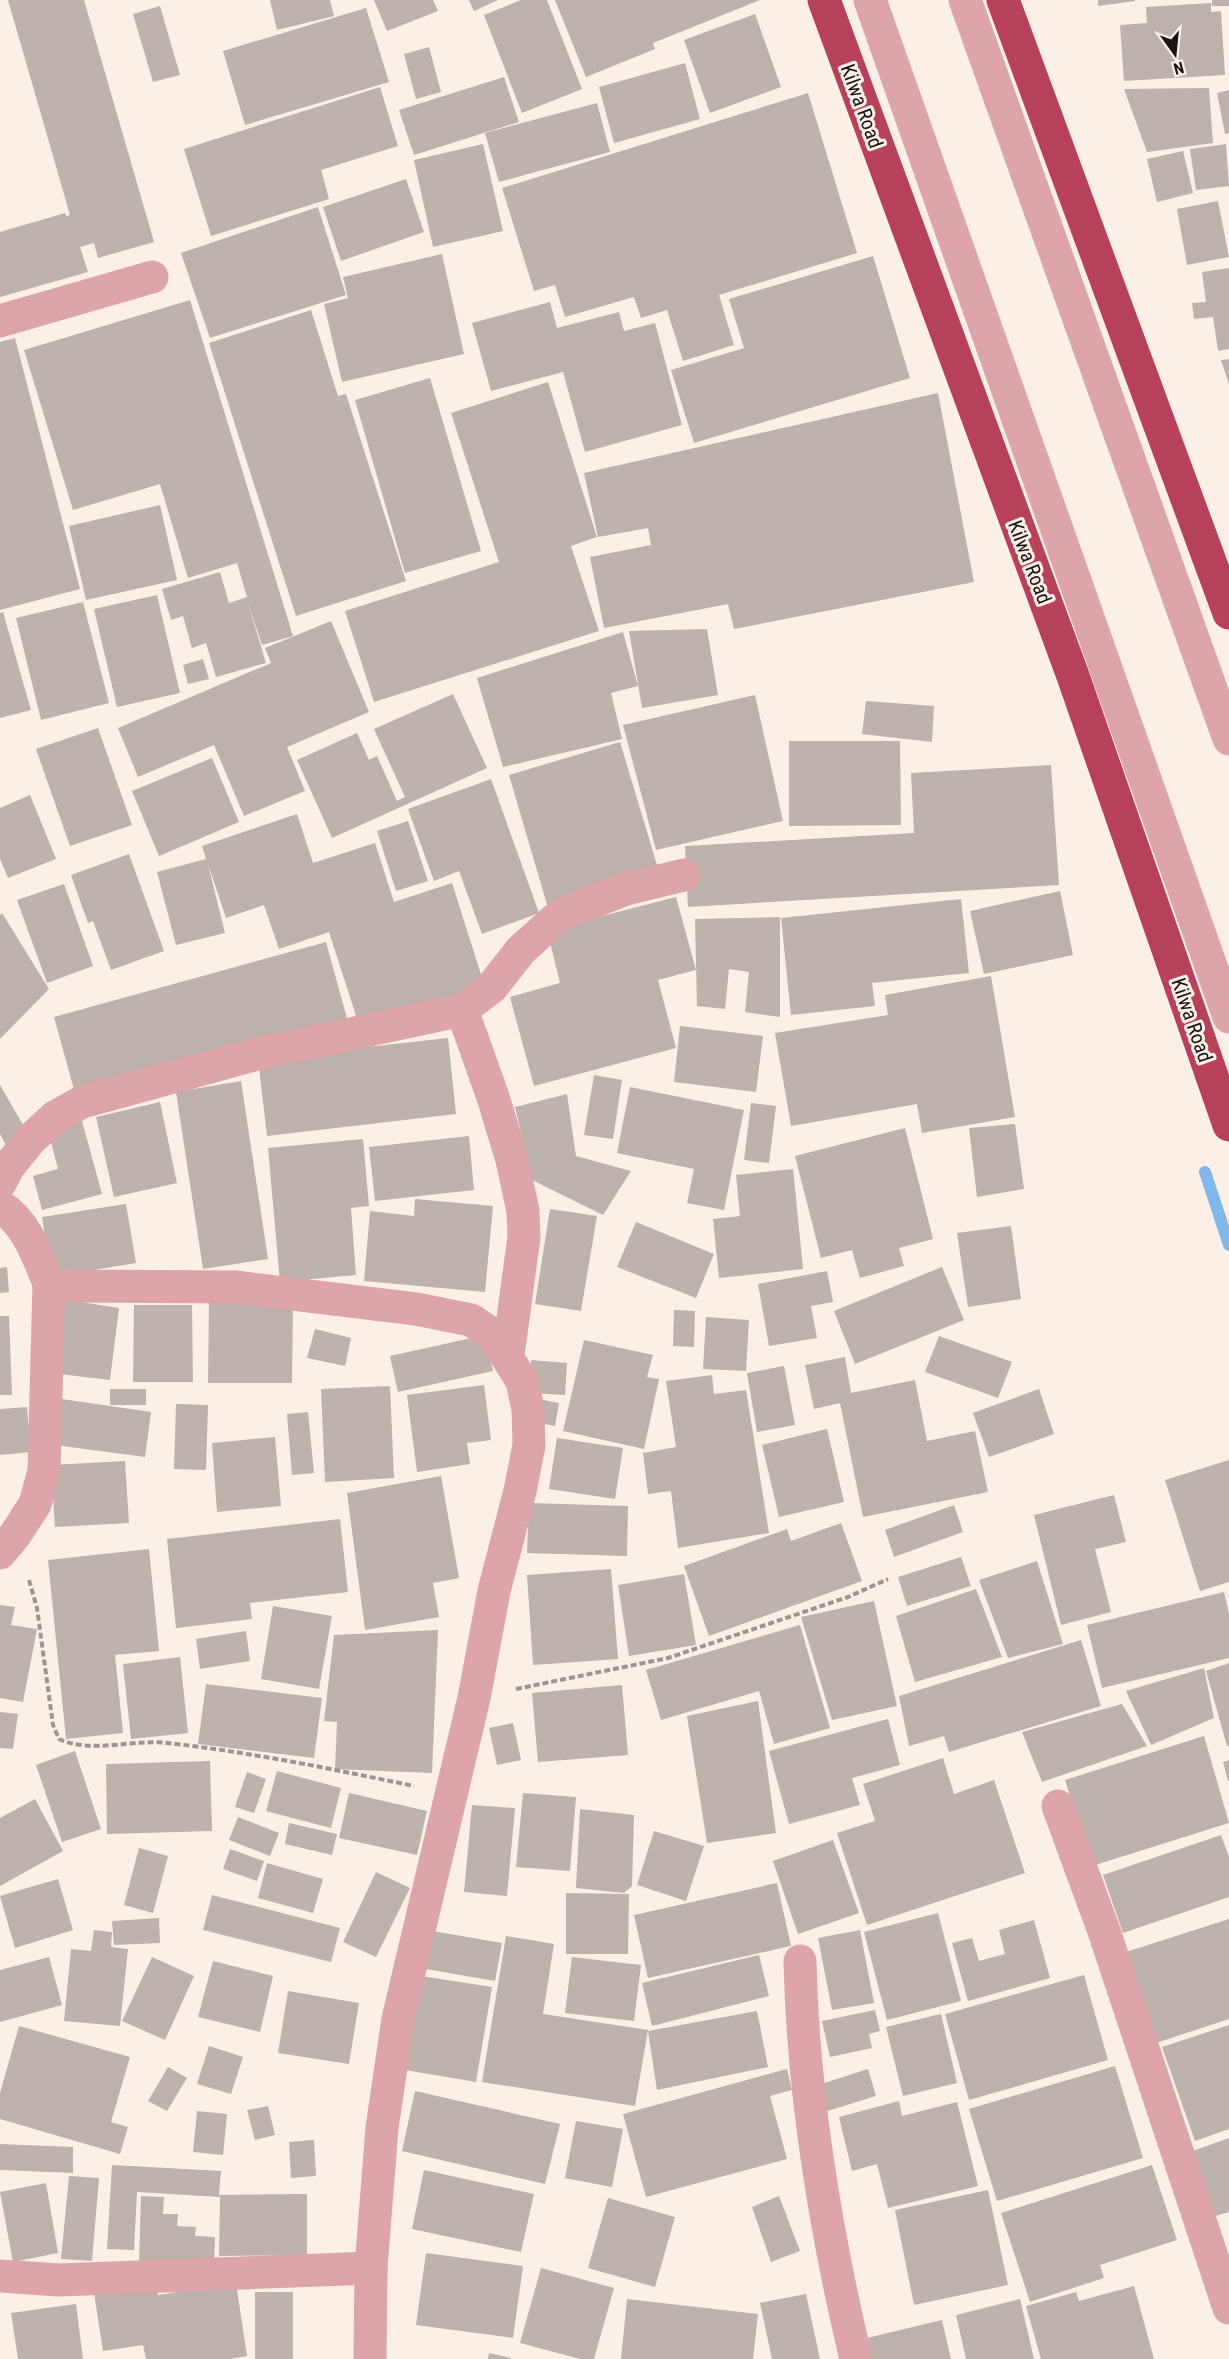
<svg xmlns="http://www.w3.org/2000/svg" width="1229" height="2359" font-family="'Roboto Condensed',sans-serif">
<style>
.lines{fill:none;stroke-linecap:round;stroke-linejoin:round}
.stream{stroke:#80b8ea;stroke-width:12}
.building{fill:#bdb2ac}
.path{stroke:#9e9590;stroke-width:4;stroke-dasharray:6 3;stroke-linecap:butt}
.minor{stroke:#dda4ab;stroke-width:33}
.highway{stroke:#b7415b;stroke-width:33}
.labels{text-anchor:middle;stroke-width:6;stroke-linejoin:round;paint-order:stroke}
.street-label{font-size:20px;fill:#181412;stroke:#fbefe8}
</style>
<rect width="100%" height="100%" fill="#fbefe8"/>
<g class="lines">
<path class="stream" d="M 1205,1172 L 1229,1245"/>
</g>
<g class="building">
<path d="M 8,0 L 84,0 L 154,242 L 98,258 L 94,243 L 80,247 L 88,272 L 0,297 L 0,232 L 65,213 L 66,216 L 70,215 Z"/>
<path d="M 270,0 L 330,0 L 334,16 L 277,30 Z"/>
<path d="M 374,0 L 433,0 L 438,11 L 387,31 Z"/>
<path d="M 469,0 L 498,0 L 474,11 Z"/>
<path d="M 521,0 L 547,0 L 582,89 L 522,113 L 484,15 Z"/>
<path d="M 555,0 L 760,0 L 653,43 L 655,49 L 586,77 Z"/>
<path d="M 1098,0 L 1135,0 L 1135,1 L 1098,6 Z"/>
<rect x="1212" y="0" width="17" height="6"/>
<path d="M 1211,3 L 1211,12 L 1221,11 L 1225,75 L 1124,81 L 1120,25 L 1147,23 L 1146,7 Z"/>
<path d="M 160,6 L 180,75 L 153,82 L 133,14 Z"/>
<path d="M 366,8 L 389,82 L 245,125 L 223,51 Z"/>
<path d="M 755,14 L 781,87 L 710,113 L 684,40 Z"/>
<path d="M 429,47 L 441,92 L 416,99 L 404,54 Z"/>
<path d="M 685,63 L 700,119 L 614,143 L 599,87 Z"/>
<path d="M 504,77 L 519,122 L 414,155 L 399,110 Z"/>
<path d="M 380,87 L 398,146 L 321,170 L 329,199 L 211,236 L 184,149 Z"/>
<path d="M 1209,88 L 1213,143 L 1147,152 L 1124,89 Z"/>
<path d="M 1229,90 L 1229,133 L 1225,134 L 1217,93 Z"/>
<path d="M 808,93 L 857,253 L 719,295 L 734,345 L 683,361 L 667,310 L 641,318 L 634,297 L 565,317 L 555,285 L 534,291 L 502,188 Z"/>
<path d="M 597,103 L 610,152 L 499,182 L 485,133 Z"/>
<path d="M 483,144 L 503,231 L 433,247 L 414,160 Z"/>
<path d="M 1226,144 L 1229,186 L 1196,190 L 1190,149 Z"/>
<path d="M 1183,151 L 1193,193 L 1157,202 L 1147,159 Z"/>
<path d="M 406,179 L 424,232 L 341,261 L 323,207 Z"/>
<path d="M 1218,201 L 1229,257 L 1187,265 L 1177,209 Z"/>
<path d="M 318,207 L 346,295 L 210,338 L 181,253 Z"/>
<path d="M 442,254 L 464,354 L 342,382 L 324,304 L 348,298 L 343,277 Z"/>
<path d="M 873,256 L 910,378 L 694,443 L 671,370 L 744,348 L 729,299 Z"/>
<path d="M 1229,268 L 1229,349 L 1218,351 L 1213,317 L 1194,319 L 1192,303 L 1206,302 L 1202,272 Z"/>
<path d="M 190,300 L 293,636 L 262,645 L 247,600 L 266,663 L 216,677 L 206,643 L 192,648 L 183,616 L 171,620 L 162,589 L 220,572 L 229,603 L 247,597 L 237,563 L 188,578 L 160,484 L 73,510 L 24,350 Z"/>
<path d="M 550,302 L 557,328 L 619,312 L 624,331 L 655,323 L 682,425 L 585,452 L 563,372 L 491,391 L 472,323 Z"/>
<path d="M 311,310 L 338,396 L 346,394 L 406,581 L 296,616 L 209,343 Z"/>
<path d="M 15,338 L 80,589 L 0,610 L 0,342 Z"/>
<path d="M 1229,359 L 1229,384 L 1221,360 Z"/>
<path d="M 430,378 L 481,551 L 405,573 L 355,400 Z"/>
<path d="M 548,382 L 597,537 L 571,546 L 599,631 L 374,702 L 345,611 L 499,562 L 451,413 Z"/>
<path d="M 938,393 L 974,582 L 734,629 L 728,604 L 604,628 L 590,557 L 651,545 L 648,528 L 598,537 L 584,473 Z"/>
<path d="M 160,505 L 177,580 L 86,600 L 69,526 Z"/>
<path d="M 157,595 L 180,693 L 117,707 L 94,609 Z"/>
<path d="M 83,602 L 109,703 L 41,720 L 16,618 Z"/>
<path d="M 3,612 L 31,710 L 0,718 L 0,613 Z"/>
<path d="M 331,621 L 369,712 L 287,747 L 305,791 L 244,816 L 214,745 L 138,777 L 118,728 L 271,663 L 265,648 Z"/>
<path d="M 707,629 L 718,695 L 642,708 L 629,631 Z"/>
<path d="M 623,632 L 638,686 L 611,693 L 622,739 L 503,767 L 477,678 Z"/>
<path d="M 203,659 L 209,679 L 188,684 L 183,665 Z"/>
<path d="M 453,694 L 487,768 L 332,838 L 297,760 L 357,733 L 369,760 L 377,756 L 397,801 L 405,797 L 374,729 Z"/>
<path d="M 755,695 L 783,821 L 656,850 L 623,725 Z"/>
<path d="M 866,701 L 934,706 L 932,742 L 862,734 Z"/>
<path d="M 98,728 L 132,825 L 70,846 L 36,749 Z"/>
<path d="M 789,741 L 900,741 L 901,825 L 789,826 Z"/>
<path d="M 620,742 L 660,875 L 548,908 L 509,775 Z"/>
<path d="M 212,758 L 239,822 L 159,856 L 132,791 Z"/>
<path d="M 1051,765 L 1059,885 L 688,907 L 685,846 L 914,833 L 911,773 Z"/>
<path d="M 491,779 L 539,913 L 482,934 L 459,871 L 434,881 L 408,809 Z"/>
<path d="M 30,795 L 56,859 L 8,878 L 0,859 L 0,808 Z"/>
<path d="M 297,814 L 313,863 L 375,843 L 394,902 L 452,883 L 485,987 L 360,1028 L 329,932 L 279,949 L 264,905 L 226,918 L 208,864 L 225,933 L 176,945 L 157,872 L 206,859 L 202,846 Z"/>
<path d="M 408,821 L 428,881 L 396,891 L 377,831 Z"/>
<path d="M 129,854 L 164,951 L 111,970 L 93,921 L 88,923 L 71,875 Z"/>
<path d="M 64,884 L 93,966 L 47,983 L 17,900 Z"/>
<path d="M 1060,891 L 1073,955 L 984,974 L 970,911 Z"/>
<path d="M 676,897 L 696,970 L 658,980 L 676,1048 L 534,1086 L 510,997 L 560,983 L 547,930 Z"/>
<path d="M 961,899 L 969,973 L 872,983 L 875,1006 L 791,1015 L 781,918 Z"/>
<path d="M 2,913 L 49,989 L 0,1039 L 0,915 Z"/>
<path d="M 780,917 L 780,1017 L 745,1012 L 749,972 L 729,969 L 725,1009 L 697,1006 L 695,919 Z"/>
<path d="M 326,942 L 348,1022 L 76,1097 L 54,1017 Z"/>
<path d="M 991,976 L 1015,1117 L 922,1133 L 917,1104 L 791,1126 L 775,1033 L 888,1015 L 885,995 Z"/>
<path d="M 680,1026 L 763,1036 L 756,1092 L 674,1082 Z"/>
<path d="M 448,1038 L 456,1114 L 267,1136 L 258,1059 Z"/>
<path d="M 594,1075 L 622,1080 L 613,1139 L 584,1135 Z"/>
<path d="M 241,1081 L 268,1259 L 203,1269 L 176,1092 Z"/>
<path d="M 0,1085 L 30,1137 L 8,1149 L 0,1134 Z"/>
<path d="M 630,1087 L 744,1110 L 724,1210 L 687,1203 L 694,1169 L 617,1153 Z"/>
<path d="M 567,1094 L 576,1156 L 631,1171 L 603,1215 L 532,1180 L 515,1107 Z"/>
<path d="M 160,1102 L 177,1183 L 114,1197 L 96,1117 Z"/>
<path d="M 751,1103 L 776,1106 L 769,1163 L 744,1160 Z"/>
<path d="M 82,1121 L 102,1194 L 42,1210 L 33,1176 L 58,1169 L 48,1130 Z"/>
<path d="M 1015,1124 L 1024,1189 L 977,1197 L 969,1128 Z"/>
<path d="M 905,1128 L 933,1239 L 899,1248 L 904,1266 L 860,1278 L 852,1250 L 821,1258 L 795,1156 Z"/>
<path d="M 469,1136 L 474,1190 L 375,1201 L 369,1147 Z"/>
<path d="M 363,1139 L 369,1206 L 351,1208 L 356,1275 L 280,1282 L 268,1148 Z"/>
<path d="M 793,1169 L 803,1269 L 719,1278 L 713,1219 L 740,1216 L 736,1175 Z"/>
<path d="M 415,1199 L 493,1206 L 485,1292 L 364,1281 L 370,1211 L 414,1216 Z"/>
<path d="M 126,1204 L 136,1263 L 51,1277 L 42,1217 Z"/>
<path d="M 550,1209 L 597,1216 L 581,1311 L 535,1304 Z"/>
<path d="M 636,1222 L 714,1254 L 696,1298 L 617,1267 Z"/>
<path d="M 1011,1226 L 1021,1299 L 968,1307 L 957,1233 Z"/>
<path d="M 7,1267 L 9,1292 L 0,1293 L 0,1268 Z"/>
<path d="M 942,1267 L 964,1320 L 855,1364 L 834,1311 Z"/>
<path d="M 827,1271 L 833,1302 L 811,1306 L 817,1338 L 769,1346 L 758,1284 Z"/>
<path d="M 61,1299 L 119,1308 L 110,1380 L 51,1373 Z"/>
<path d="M 209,1300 L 293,1300 L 292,1383 L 208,1383 Z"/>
<path d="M 134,1305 L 192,1305 L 193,1382 L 133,1382 Z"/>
<path d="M 674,1310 L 695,1311 L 694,1347 L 673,1346 Z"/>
<path d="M 0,1316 L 9,1316 L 12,1395 L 0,1395 Z"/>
<path d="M 706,1317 L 749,1320 L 746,1371 L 703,1369 Z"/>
<path d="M 315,1329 L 351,1338 L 345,1366 L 307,1358 Z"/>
<path d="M 485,1335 L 493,1371 L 398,1392 L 390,1356 Z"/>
<path d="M 939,1336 L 1012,1362 L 998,1398 L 925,1372 Z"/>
<path d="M 584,1340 L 653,1355 L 647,1377 L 659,1379 L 644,1449 L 563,1431 Z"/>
<path d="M 845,1357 L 851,1393 L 915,1380 L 927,1441 L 975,1431 L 988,1492 L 863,1517 L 840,1403 L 814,1409 L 805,1365 Z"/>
<path d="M 531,1360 L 567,1363 L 565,1395 L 528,1393 Z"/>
<path d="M 784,1366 L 795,1425 L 757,1432 L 747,1373 Z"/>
<path d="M 712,1375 L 714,1394 L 746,1390 L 769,1533 L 678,1548 L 671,1491 L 648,1494 L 643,1453 L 676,1447 L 666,1381 Z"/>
<path d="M 484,1385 L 491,1440 L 467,1443 L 470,1464 L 417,1472 L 407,1395 Z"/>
<path d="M 390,1386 L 394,1478 L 325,1482 L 321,1389 Z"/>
<rect x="110" y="1389" width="36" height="16"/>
<path d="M 1039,1389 L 1054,1434 L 989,1457 L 973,1413 Z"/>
<path d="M 62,1399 L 151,1412 L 145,1457 L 55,1445 Z"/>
<path d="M 539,1399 L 559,1403 L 555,1426 L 535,1422 Z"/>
<path d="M 176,1404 L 208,1405 L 206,1470 L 174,1469 Z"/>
<path d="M 27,1407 L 31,1452 L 0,1455 L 0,1409 Z"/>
<path d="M 308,1412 L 314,1473 L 292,1475 L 287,1414 Z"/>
<path d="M 827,1429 L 844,1502 L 779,1517 L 762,1445 Z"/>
<path d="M 275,1437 L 281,1506 L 217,1512 L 212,1443 Z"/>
<path d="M 557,1438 L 623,1448 L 615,1499 L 549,1489 Z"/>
<path d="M 1229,1460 L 1229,1582 L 1200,1591 L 1165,1480 Z"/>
<path d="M 125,1461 L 129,1523 L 55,1527 L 51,1465 Z"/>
<path d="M 441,1476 L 459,1578 L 433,1583 L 439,1617 L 365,1630 L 347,1493 Z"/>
<path d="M 1114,1495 L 1126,1542 L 1095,1549 L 1111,1612 L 1061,1625 L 1034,1515 Z"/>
<path d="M 529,1503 L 628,1506 L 627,1556 L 527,1553 Z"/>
<path d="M 954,1505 L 963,1532 L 894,1557 L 885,1530 Z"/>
<path d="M 340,1519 L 348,1592 L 250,1603 L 252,1619 L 176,1628 L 167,1539 Z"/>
<path d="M 841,1523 L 862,1581 L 709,1636 L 684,1566 L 787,1529 L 791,1541 Z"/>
<path d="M 149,1549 L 159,1651 L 115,1655 L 123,1733 L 66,1739 L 48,1560 Z"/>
<path d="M 961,1557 L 971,1586 L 907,1606 L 898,1577 Z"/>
<path d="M 1037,1561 L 1063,1644 L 1008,1658 L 979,1580 Z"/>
<path d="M 611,1569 L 618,1659 L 533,1665 L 527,1575 Z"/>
<path d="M 684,1574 L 696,1645 L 629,1656 L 618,1585 Z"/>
<path d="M 976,1589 L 1002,1657 L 915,1682 L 896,1616 Z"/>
<path d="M 1224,1592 L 1229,1614 L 1229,1658 L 1102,1688 L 1087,1625 Z"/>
<path d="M 874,1601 L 897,1706 L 832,1720 L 801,1617 Z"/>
<path d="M 0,1605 L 15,1607 L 11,1625 L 37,1629 L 23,1702 L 0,1698 Z"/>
<path d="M 273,1606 L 332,1616 L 319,1689 L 261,1679 Z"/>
<path d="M 800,1625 L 830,1728 L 774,1744 L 759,1691 L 661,1720 L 646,1670 Z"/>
<path d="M 438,1630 L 432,1773 L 335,1769 L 337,1722 L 324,1721 L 334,1635 Z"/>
<path d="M 246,1631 L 250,1661 L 200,1669 L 196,1639 Z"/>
<path d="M 1081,1640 L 1101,1706 L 949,1752 L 944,1736 L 909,1746 L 899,1696 Z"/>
<path d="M 180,1657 L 188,1733 L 131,1739 L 123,1664 Z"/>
<path d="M 1229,1663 L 1229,1746 L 1227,1746 L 1206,1671 Z"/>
<path d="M 1204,1668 L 1214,1718 L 1151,1745 L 1126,1691 Z"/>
<path d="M 206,1684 L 322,1698 L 314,1758 L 198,1744 Z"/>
<path d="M 622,1685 L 628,1755 L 538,1762 L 532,1693 Z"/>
<path d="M 758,1701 L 776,1833 L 707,1843 L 687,1716 Z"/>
<path d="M 1122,1704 L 1147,1746 L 1042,1782 L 1022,1732 Z"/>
<path d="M 0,1712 L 18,1714 L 13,1749 L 0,1748 Z"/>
<path d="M 888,1719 L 900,1765 L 852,1778 L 860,1805 L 789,1824 L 769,1751 Z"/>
<path d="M 513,1723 L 521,1760 L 497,1765 L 489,1728 Z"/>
<path d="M 1204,1736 L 1229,1823 L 1092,1866 L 1065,1780 Z"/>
<path d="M 75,1751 L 101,1829 L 62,1842 L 36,1765 Z"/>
<path d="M 943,1758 L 954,1794 L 994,1780 L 1025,1873 L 867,1925 L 837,1833 L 875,1821 L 863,1784 Z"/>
<path d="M 1229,1760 L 1229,1781 L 1228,1781 L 1223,1762 Z"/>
<path d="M 210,1761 L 212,1831 L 107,1834 L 106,1764 Z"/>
<path d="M 277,1771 L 341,1788 L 331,1828 L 266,1811 Z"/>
<path d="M 247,1772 L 266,1779 L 254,1813 L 235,1807 Z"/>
<path d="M 349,1793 L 427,1811 L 417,1855 L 339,1838 Z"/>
<path d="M 523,1793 L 576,1797 L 570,1871 L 516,1867 Z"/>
<path d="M 35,1799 L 63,1851 L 0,1886 L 0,1818 Z"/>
<path d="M 472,1805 L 515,1808 L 507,1896 L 464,1892 Z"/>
<path d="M 580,1809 L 634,1815 L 632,1886 L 624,1893 L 576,1888 Z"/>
<path d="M 238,1817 L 279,1833 L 270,1856 L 229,1840 Z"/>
<path d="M 289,1823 L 337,1834 L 332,1855 L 285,1844 Z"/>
<path d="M 654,1831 L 704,1846 L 686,1901 L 637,1885 Z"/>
<path d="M 1221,1835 L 1229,1857 L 1229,1897 L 1123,1933 L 1103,1875 Z"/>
<path d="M 833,1840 L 859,1913 L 798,1934 L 773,1861 Z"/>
<path d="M 139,1848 L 168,1856 L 153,1913 L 124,1905 Z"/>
<path d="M 230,1849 L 264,1861 L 257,1881 L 223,1869 Z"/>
<path d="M 267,1863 L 323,1879 L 313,1913 L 258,1898 Z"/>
<path d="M 376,1872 L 410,1888 L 376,1957 L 343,1942 Z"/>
<path d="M 58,1879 L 73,1930 L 15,1948 L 0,1896 Z"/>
<path d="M 777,1883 L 791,1946 L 648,1978 L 634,1915 Z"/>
<path d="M 566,1893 L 629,1894 L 628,1954 L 566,1954 Z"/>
<path d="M 212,1895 L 340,1928 L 331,1962 L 203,1930 Z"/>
<path d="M 938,1913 L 961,2001 L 887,2020 L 864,1932 Z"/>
<path d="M 159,1918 L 160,1943 L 114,1945 L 112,1921 Z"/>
<path d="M 1229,1919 L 1229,2019 L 1156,2043 L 1126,1952 Z"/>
<path d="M 1034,1920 L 1050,1978 L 968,2001 L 952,1943 L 972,1938 L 979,1961 L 1005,1954 L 999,1930 Z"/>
<path d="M 94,1930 L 112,1932 L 111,1947 L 128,1949 L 120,2026 L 64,2021 L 71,1949 L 91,1951 Z"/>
<path d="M 427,1930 L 502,1943 L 495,1981 L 420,1968 Z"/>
<path d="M 860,1930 L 874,2003 L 832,2010 L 818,1938 Z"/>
<path d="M 506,1936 L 554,1944 L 543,2014 L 648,2030 L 635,2106 L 482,2082 Z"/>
<path d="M 759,1955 L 769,1996 L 652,2026 L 642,1983 Z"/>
<path d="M 49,1957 L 62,2005 L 0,2022 L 0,1970 Z"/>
<path d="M 152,1957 L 194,1976 L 165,2040 L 122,2021 Z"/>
<path d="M 572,1957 L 641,1965 L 634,2021 L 565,2013 Z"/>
<path d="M 213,1961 L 273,1976 L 260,2032 L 198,2017 Z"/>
<path d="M 415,1975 L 492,1987 L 476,2082 L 399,2069 Z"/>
<path d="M 1084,1975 L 1108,2060 L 969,2100 L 945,2014 Z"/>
<path d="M 288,1991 L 359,2003 L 349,2064 L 278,2053 Z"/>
<path d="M 875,2010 L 880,2031 L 869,2034 L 872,2048 L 830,2057 L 822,2021 Z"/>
<path d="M 757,2011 L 768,2067 L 657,2090 L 648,2031 Z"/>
<path d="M 941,2014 L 957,2083 L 903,2096 L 886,2027 Z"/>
<path d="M 1229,2025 L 1229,2129 L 1195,2141 L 1162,2047 Z"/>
<path d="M 19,2026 L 130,2057 L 111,2122 L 128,2127 L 120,2154 L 0,2119 L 0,2093 Z"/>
<path d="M 209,2046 L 243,2057 L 231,2094 L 197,2084 Z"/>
<path d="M 1115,2066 L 1143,2158 L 997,2201 L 969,2109 Z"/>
<path d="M 168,2067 L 187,2078 L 167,2111 L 148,2101 Z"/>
<path d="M 787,2069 L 792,2090 L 770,2096 L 787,2159 L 646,2197 L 623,2114 Z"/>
<path d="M 868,2069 L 876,2096 L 821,2113 L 812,2087 Z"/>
<path d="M 415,2091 L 560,2124 L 545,2184 L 402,2151 Z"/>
<path d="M 899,2101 L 902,2116 L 957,2102 L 978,2186 L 888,2208 L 877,2164 L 852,2171 L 839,2117 Z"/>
<path d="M 268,2106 L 275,2135 L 255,2140 L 247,2110 Z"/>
<path d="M 197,2111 L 227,2114 L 223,2155 L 193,2152 Z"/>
<path d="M 576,2121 L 623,2129 L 612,2187 L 565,2178 Z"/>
<path d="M 1229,2138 L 1229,2212 L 1212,2217 L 1190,2152 Z"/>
<path d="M 314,2140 L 316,2176 L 291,2178 L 289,2142 Z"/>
<path d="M 0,2144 L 73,2147 L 73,2173 L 0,2170 Z"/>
<path d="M 112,2165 L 221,2171 L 219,2195 L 307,2194 L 307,2255 L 219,2256 L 220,2197 L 137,2192 L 134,2250 L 107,2249 Z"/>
<path d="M 1152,2165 L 1177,2240 L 1100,2265 L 1104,2278 L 1030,2302 L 1001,2213 Z"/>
<path d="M 424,2170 L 534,2194 L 521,2252 L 412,2229 Z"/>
<path d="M 69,2176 L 99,2178 L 92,2261 L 61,2259 Z"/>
<path d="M 46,2183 L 58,2253 L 13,2262 L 0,2192 Z"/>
<path d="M 988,2190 L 1008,2285 L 914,2305 L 895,2210 Z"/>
<path d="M 141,2196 L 164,2197 L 163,2214 L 178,2214 L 177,2226 L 196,2227 L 195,2236 L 215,2237 L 214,2266 L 139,2265 Z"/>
<path d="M 779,2196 L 800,2251 L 771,2262 L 752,2207 Z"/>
<path d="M 608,2198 L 675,2217 L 655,2287 L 588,2268 Z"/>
<path d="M 426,2253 L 523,2266 L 513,2338 L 416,2325 Z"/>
<path d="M 541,2268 L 614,2288 L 594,2359 L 580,2359 L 520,2343 Z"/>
<path d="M 157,2283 L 158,2295 L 236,2283 L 247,2356 L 230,2359 L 146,2359 L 143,2345 L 103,2351 L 94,2293 Z"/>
<path d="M 1134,2286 L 1154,2359 L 1041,2359 L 1026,2306 L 1076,2292 L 1079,2301 Z"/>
<rect x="255" y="2292" width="38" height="67"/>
<path d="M 806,2294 L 820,2359 L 772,2359 L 760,2303 Z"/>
<path d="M 627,2299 L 758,2314 L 753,2359 L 621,2359 Z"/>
<path d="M 1020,2299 L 1034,2359 L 966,2359 L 956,2315 Z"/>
<path d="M 76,2304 L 83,2359 L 18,2359 L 11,2313 Z"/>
<path d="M 942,2320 L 951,2359 L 872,2359 L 867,2338 Z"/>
<path d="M 489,2353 L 511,2358 L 511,2359 L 488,2359 Z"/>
</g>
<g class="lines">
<g class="path">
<path d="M 29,1580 L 37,1608 L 53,1725 L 59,1739 C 92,1754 131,1739 167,1743 C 250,1752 332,1769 414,1786"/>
<path d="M 516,1689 L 668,1658 L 848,1597 L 888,1579"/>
</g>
<g class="minor">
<path d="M 870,0 L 1229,1017"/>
<path d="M 965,0 L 1229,739"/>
<path d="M 0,321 L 152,277"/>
<path d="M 462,1010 L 493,1097 L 512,1160 L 523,1211 L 524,1237 L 508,1355"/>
<path d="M 0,1183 L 9,1166 L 31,1139 L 55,1117 L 82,1102 L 257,1054 L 462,1010 L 492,987 L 521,950 L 561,914 L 626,889 L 684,875"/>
<path d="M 0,1206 C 27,1223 37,1255 49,1283 L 73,1286 L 235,1287 L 416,1309 L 471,1320 L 493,1335 L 522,1381 L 528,1409 L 529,1445 L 520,1491 L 494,1591 L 474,1698 L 398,2019 L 382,2128 L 371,2268 L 370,2359"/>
<path d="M 0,1553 L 15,1535 L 35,1504 L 44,1471 L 49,1283"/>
<path d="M 1058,1806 L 1104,1931 L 1229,2308"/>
<path d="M 800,1961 C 803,2095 825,2229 856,2359"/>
<path d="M 0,2276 L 59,2280 L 371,2268"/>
</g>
<g class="highway">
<path d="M 824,0 L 1073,676 L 1229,1125"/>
<path d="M 1003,0 L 1229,613"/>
</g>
</g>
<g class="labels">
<g class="street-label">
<text transform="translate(862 106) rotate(70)" y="7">Kilwa Road</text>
<text transform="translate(1030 562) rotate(69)" y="7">Kilwa Road</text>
<text transform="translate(1192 1020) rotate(71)" y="7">Kilwa Road</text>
</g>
</g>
<g transform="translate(1175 54) rotate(165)" stroke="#fbefe8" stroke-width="4.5" paint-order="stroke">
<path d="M0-4.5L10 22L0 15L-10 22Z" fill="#181412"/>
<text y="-9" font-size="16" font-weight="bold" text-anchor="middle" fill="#181412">N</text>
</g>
</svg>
